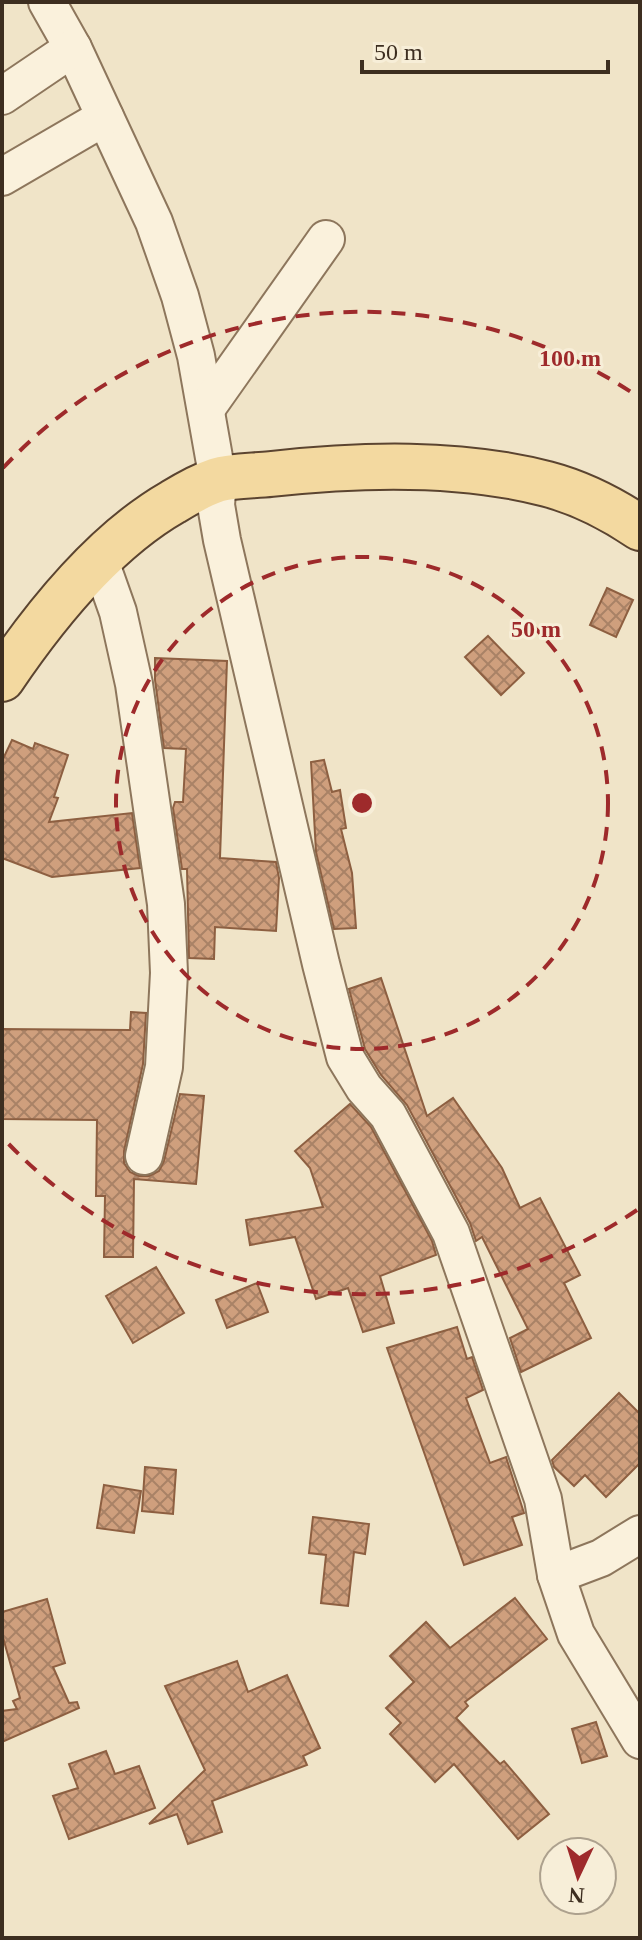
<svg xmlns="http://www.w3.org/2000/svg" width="642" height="1940" font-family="Georgia,serif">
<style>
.building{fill:url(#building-cross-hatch);stroke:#8d5f41;stroke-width:2}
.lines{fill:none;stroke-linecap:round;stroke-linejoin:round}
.minor-casing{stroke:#8d765c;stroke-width:40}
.major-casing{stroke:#5b4430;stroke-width:48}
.minor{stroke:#faf1dc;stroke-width:36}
.major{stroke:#f3d9a0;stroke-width:44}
.ring{fill:none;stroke:#9e2a2b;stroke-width:4;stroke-dasharray:14 10}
.centre{fill:#9e2a2b;stroke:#f7eed8;stroke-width:4}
.ring-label{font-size:24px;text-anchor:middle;font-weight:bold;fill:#9e2a2b;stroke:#f7eed8;stroke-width:6;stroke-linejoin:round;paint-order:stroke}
</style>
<defs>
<pattern id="building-cross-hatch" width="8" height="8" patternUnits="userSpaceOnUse" patternTransform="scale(2)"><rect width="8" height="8" fill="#cf9f7d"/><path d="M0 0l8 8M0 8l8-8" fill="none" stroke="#a98266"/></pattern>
</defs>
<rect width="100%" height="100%" fill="#f0e4c8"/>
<g class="building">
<path d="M 607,588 L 633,600 L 616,637 L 590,625 Z"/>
<path d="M 488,636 L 524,673 L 501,695 L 465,657 Z"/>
<path d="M 155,658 L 227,661 L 220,858 L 276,862 L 279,878 L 276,931 L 215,927 L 214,959 L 189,958 L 187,869 L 182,869 L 173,808 L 175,802 L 183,802 L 186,749 L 164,748 L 155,680 Z"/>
<path d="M 12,740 L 33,749 L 35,743 L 68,755 L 54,797 L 58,798 L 49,822 L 132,813 L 140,868 L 52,877 L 2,858 L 2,761 Z"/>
<path d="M 324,760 L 332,792 L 340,790 L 346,828 L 341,829 L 352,873 L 356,928 L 334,929 L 316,852 L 311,762 Z"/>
<path d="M 381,978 L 427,1116 L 453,1098 L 502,1168 L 520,1208 L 540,1198 L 580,1275 L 564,1283 L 591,1338 L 521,1372 L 510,1338 L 528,1329 L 482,1237 L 476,1241 L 470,1223 L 407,1105 L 381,1075 L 365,1049 L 349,989 Z"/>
<path d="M 131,1012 L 146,1013 L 143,1064 L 124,1151 L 124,1163 L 130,1172 L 139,1176 L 149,1176 L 159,1171 L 164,1161 L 180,1094 L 204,1096 L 196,1184 L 134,1179 L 133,1257 L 104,1257 L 105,1196 L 96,1196 L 97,1120 L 2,1119 L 2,1029 L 130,1030 Z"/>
<path d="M 350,1104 L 371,1127 L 432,1241 L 436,1255 L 380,1276 L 394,1323 L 363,1332 L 348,1288 L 316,1299 L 295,1237 L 250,1245 L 246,1220 L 323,1207 L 310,1168 L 295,1151 Z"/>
<path d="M 156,1267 L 184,1313 L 133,1343 L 106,1296 Z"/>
<path d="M 257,1283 L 268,1312 L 227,1328 L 216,1300 Z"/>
<path d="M 457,1327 L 467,1359 L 472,1357 L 483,1390 L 466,1398 L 490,1463 L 506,1457 L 524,1513 L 512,1517 L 522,1545 L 464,1565 L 387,1348 Z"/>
<path d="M 619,1393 L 640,1414 L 640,1463 L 606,1497 L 585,1475 L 574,1486 L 554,1467 L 552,1460 Z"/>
<path d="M 145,1467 L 176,1470 L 173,1514 L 142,1511 Z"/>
<path d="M 104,1485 L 141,1491 L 134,1533 L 97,1528 Z"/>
<path d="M 313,1517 L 369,1524 L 365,1554 L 354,1552 L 348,1606 L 321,1603 L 326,1555 L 309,1553 Z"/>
<path d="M 515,1598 L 547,1639 L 465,1702 L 468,1706 L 456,1718 L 500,1764 L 504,1761 L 549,1814 L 518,1839 L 454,1764 L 435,1782 L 390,1734 L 401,1723 L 386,1708 L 414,1682 L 390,1656 L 426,1622 L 450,1648 Z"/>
<path d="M 47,1599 L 65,1663 L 53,1667 L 69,1703 L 77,1702 L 79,1708 L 2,1742 L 2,1711 L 17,1709 L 13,1701 L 20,1698 L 2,1634 L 2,1612 Z"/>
<path d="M 237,1661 L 248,1692 L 287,1675 L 320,1748 L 303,1756 L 307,1765 L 212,1801 L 222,1832 L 188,1844 L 177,1814 L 149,1824 L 205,1770 L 165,1686 Z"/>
<path d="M 596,1722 L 607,1756 L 582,1763 L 572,1729 Z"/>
<path d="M 106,1751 L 115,1774 L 139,1766 L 155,1808 L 69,1839 L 53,1796 L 78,1788 L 69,1764 Z"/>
</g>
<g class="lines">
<defs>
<g id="minor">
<path d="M 47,2 L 73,48 L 154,222 L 180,296 L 196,356 L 218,480 L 216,505 L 222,540 L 321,964 L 345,1057 L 364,1088 L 388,1115 L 451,1233 L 543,1499 L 556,1575 L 576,1634 L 640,1740"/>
<path d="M 2,96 L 73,48"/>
<path d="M 2,177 L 105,117"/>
<path d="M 206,409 L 326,239"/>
<path d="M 100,561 L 118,612 L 134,684 L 166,904 L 169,973 L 164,1067 L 144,1156"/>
<path d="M 556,1575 L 601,1558 L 640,1534"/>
</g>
<path id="major" d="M 2,679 C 46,614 105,541 173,502 C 186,494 202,485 217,480 C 233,475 254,476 271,474 C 361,464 459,461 547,484 C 581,493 612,509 640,528"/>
</defs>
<use href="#minor" class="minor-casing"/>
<use href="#major" class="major-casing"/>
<use href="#minor" class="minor"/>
<use href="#major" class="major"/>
</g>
<g class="ring">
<circle cx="362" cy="803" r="246"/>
<path d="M637 1210A491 491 0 0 1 3 1138M3 468A491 491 0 0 1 637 396"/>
</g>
<circle cx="362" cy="803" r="12" class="centre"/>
<g class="ring-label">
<text x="570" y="366">100 m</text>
<text x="536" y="637">50 m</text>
</g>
<rect width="642" height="1940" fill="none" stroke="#3d2e20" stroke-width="8"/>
<g transform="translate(578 1876) rotate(184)"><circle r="38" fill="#f7eed8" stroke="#ada18e" stroke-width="2"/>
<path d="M0-6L14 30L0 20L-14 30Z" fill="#9e2a2b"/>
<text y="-12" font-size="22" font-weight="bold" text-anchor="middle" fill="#3d2e20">N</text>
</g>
<path d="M362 60v12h246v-12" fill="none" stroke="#3d2e20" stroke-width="4"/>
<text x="374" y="60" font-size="24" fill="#3d2e20" stroke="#f7eed8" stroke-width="6" paint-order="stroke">50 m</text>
</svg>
